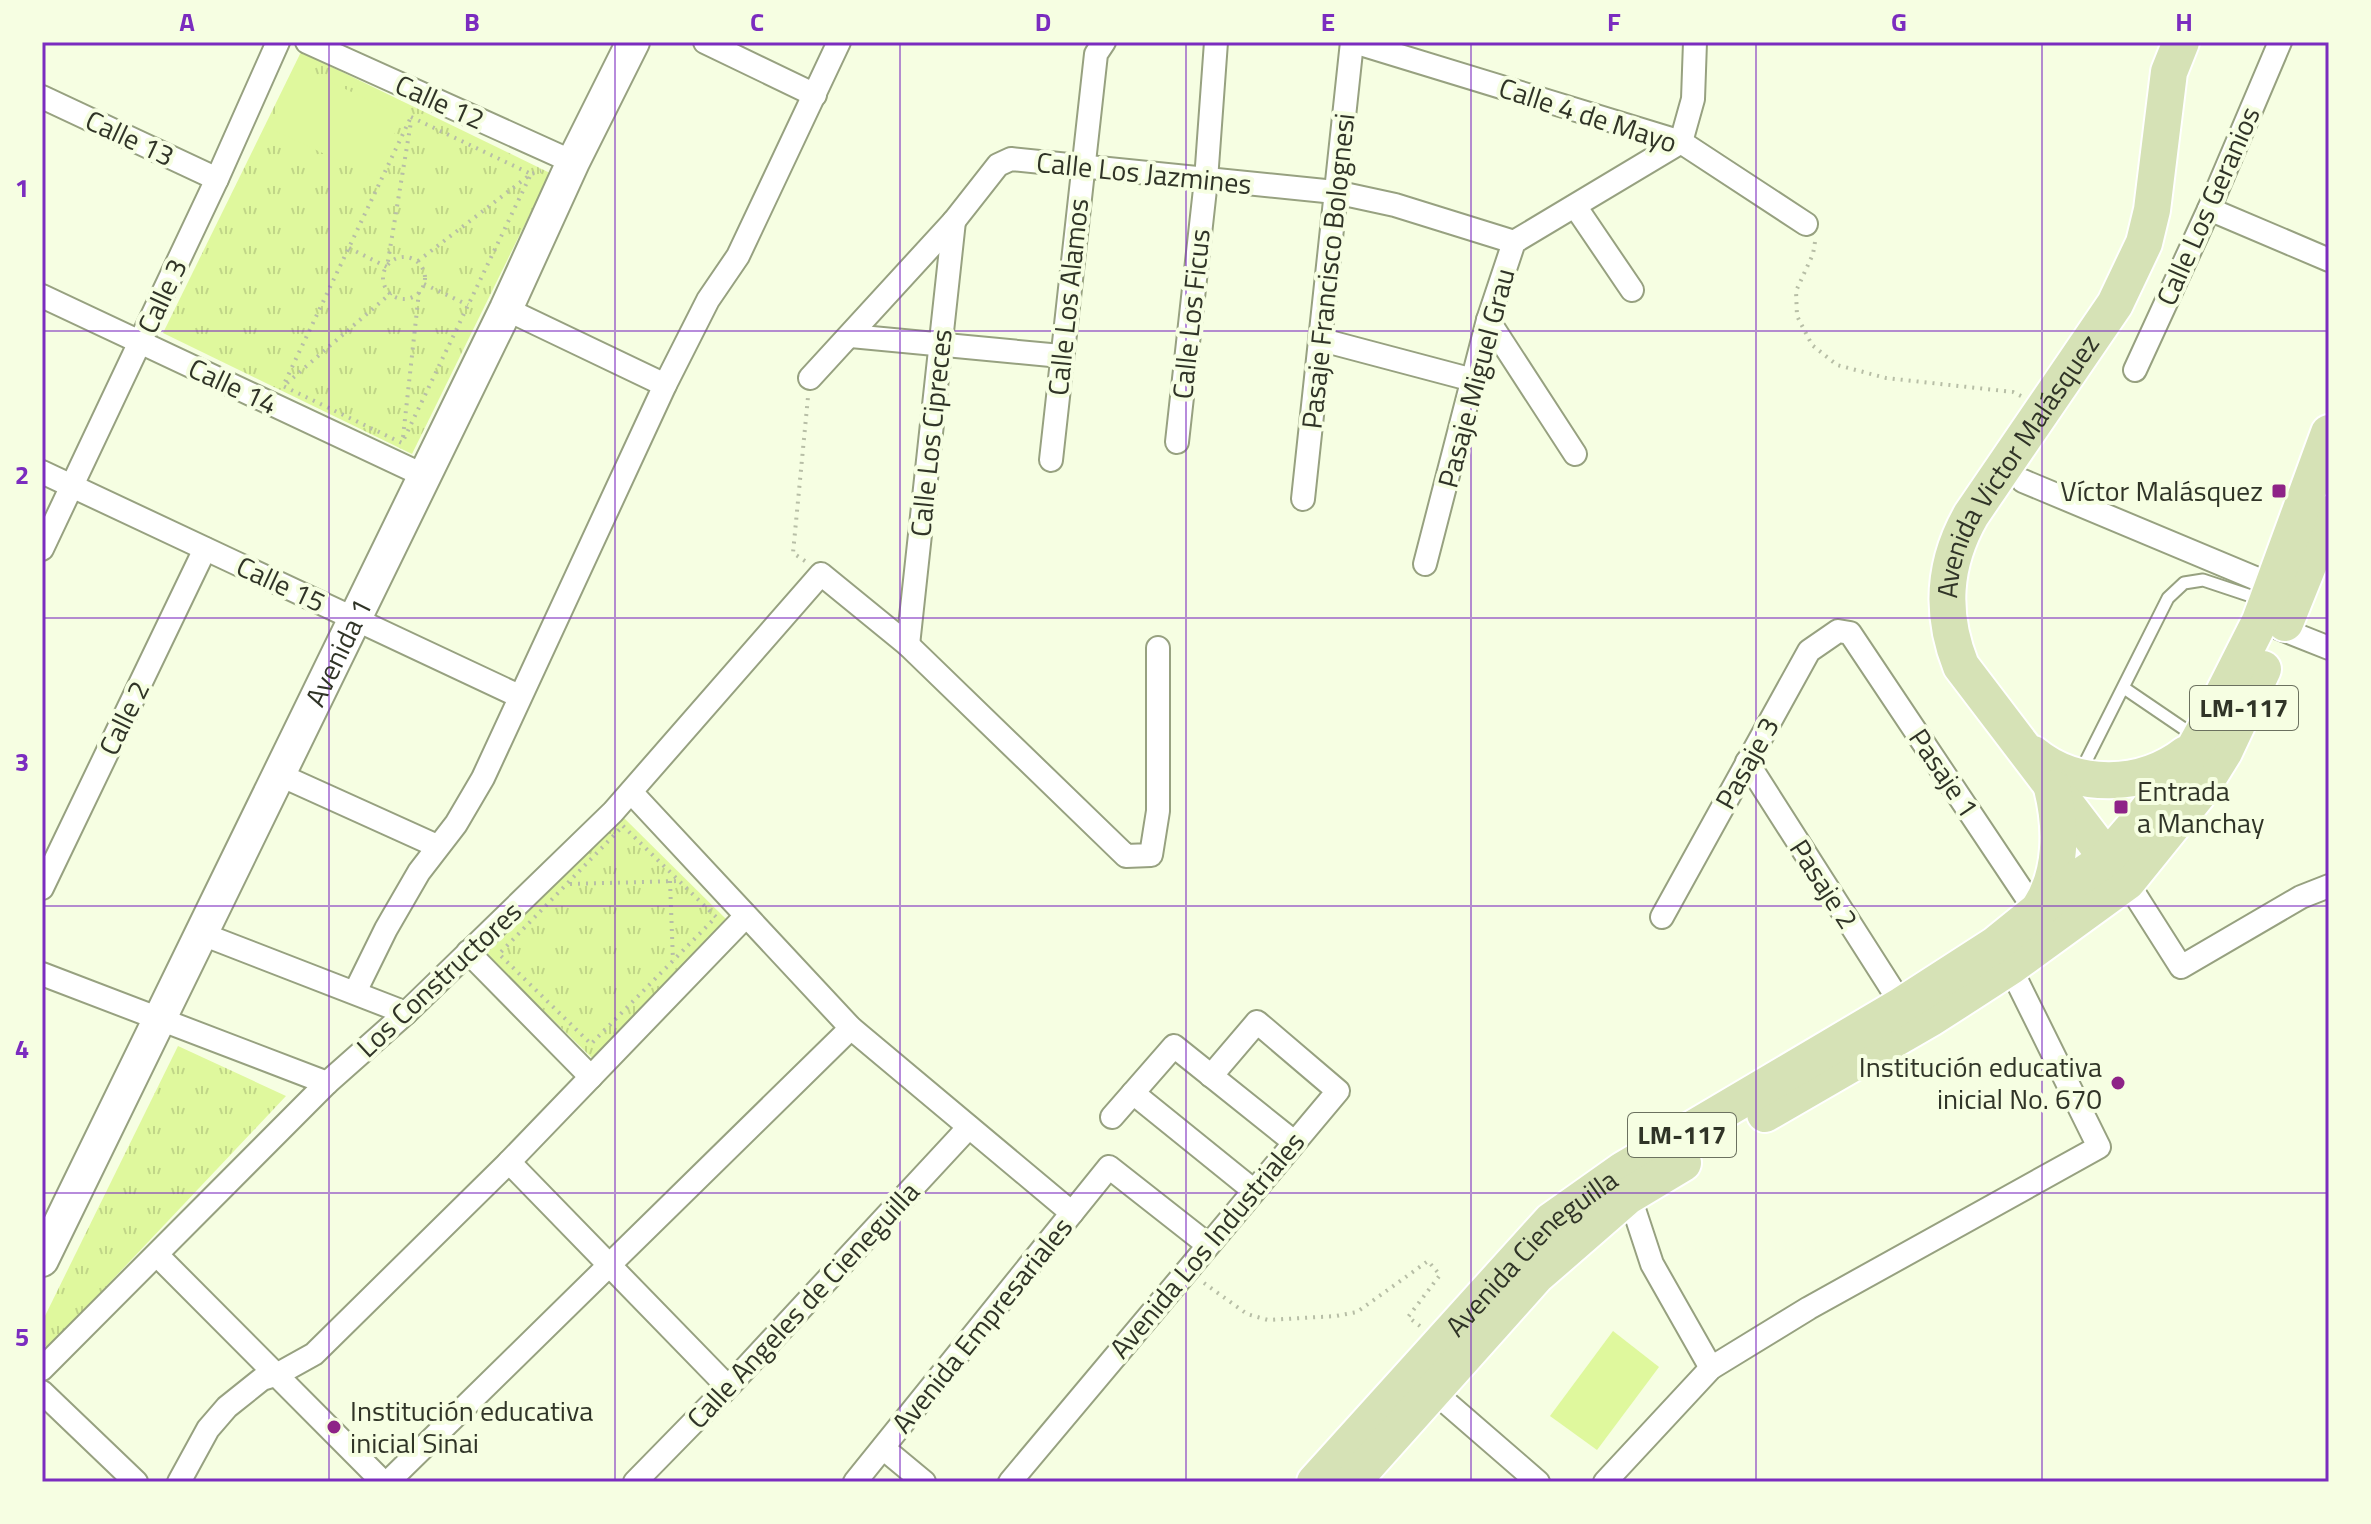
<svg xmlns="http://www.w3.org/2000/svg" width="2371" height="1524" font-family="'Titillium Web',sans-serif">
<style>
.park{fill:url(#park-tufts)}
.pitch{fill:#dff89d}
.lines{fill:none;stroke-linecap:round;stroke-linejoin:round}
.lane-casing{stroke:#97a180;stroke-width:15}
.street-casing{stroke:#97a180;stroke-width:26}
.secondary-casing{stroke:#97a180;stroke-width:36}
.primary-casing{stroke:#fff;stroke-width:40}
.path{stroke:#b7bea6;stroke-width:4;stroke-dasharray:2 6;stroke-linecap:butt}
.lane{stroke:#fff;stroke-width:11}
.street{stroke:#fff;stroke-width:22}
.secondary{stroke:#fff;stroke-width:32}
.primary{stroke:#d6e2b6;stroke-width:36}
.grid{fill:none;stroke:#7b2cbf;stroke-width:2;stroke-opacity:0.55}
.poi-dot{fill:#8e2387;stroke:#f6fee2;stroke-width:3}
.labels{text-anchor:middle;stroke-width:8;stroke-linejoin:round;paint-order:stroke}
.shield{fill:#f6fee2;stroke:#6b715f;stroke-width:2}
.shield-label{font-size:26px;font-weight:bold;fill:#303427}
.street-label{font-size:28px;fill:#303427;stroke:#f6fee2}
.poi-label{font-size:28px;fill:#303427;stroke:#f6fee2;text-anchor:end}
.neatline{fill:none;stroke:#7b2cbf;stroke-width:3}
.grid-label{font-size:26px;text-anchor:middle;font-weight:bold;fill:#7b2cbf}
</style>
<defs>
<pattern id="park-tufts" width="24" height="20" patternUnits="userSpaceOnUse" patternTransform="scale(2)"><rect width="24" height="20" fill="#dff89d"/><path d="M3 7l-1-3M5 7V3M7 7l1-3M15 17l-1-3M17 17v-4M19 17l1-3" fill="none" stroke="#c0d587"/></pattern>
</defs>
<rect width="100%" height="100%" fill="#f6fee2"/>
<g class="park">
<path d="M 301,52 L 550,173 L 412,454 L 163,333 Z"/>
<path d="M 621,815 L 727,920 L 592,1058 L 485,953 Z"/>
<path d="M 178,1046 L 286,1096 L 48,1348 L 42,1344 L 42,1322 Z"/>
</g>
<g class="pitch">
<path d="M 298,67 L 403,116 L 374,177 L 269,128 Z"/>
<path d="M 1613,1331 L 1659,1367 L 1597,1450 L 1550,1416 Z"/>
</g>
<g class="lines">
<defs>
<g id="lane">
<path d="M 2124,688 L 2196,737"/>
<path d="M 2081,771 L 2168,598 L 2184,583 L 2203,580 L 2263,600"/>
</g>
<g id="street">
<path d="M 307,42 L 573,162"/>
<path d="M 705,42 L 815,95"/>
<path d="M 1354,42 L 1681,142 L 1806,224"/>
<path d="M 42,97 L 217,179"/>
<path d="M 1575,206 L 1632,290"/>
<path d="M 2209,209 L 2329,260"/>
<path d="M 42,296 L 425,476"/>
<path d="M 506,309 L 665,385"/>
<path d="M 1488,320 L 1575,454"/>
<path d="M 851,336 L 1061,356"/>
<path d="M 1322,340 L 1473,380"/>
<path d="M 2135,370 L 2209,209 L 2280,42"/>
<path d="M 810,378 L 954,221 L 998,165 L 1011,159 L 1335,192 L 1395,205 L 1514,242"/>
<path d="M 1177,442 L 1206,180 L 1216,42"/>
<path d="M 1051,460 L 1096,54 L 1104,42"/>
<path d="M 42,472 L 519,696"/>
<path d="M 2023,481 L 2274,586"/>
<path d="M 1303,499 L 1352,42"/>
<path d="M 42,549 L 217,179 L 278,42"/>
<path d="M 1425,564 L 1488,320 L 1514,242 L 1681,142 L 1693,99 L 1695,42"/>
<path d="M 2271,625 L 2329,648"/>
<path d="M 908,645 L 954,221"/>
<path d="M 1747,762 L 1902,1005"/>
<path d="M 280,775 L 437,846"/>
<path d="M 631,792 L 851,1028 L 1072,1213"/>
<path d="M 2127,882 L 2181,967 L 2301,897 L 2329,886"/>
<path d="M 42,888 L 205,549"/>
<path d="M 1662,917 L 1809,651 L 1838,631 L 1850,633 L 2037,913"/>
<path d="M 202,934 L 406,1013"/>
<path d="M 468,952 L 591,1077"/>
<path d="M 42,974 L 327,1083"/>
<path d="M 355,992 L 386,929 L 419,872 L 456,824 L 483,778 L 665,385 L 708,300 L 738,256 L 839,42"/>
<path d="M 1133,1093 L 1253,1190"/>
<path d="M 1112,1117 L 1174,1046 L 1294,1142"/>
<path d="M 509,1162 L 728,1387"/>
<path d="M 1626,1185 L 1652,1264 L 1711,1368"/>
<path d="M 158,1256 L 383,1482"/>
<path d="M 42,1369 L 327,1083 L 406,1013 L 613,812 L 821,574 L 908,645 L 1126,856 L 1151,855 L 1158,811 L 1158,648"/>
<path d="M 1433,1391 L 1538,1482"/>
<path d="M 42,1392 L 136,1482"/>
<path d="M 883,1448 L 924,1482"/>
<path d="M 179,1482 L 208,1429 L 227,1407 L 262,1379 L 278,1374 L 314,1354 L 509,1162 L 746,916"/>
<path d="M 388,1482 L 851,1028"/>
<path d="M 635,1482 L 728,1387 L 969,1127"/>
<path d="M 855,1482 L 1109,1167 L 1207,1244"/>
<path d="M 1010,1482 L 1338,1091 L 1257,1022 L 1211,1076"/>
<path d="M 1605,1482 L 1711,1368 L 1809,1308 L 2099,1147 L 2010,967"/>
</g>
<g id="secondary">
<path id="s1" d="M 42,1260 L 506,309 L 573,162 L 633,42"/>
</g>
<g id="primary">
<path d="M 2285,623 L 2329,514"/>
<path d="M 2033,754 C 2077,790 2142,788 2186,754"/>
<path id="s2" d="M 2107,858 L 1961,666 C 1940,613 1943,564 1971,515 L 2115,304 L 2144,243 L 2152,210 L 2169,72 L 2181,42"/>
<path d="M 2039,909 C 2062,874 2062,828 2052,788"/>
<path d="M 1765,1114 L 1931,1018 L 2010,967 L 2127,882 L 2198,794 L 2224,752 L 2263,669"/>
<path id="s3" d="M 1315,1482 L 1551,1221 L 1623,1170 L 1902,1005 L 1995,945 L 2074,881 L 2107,858 L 2144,815 L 2194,749 L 2210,720 L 2260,621 L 2329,433"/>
<path d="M 1352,1482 L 1536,1276 L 1628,1196 L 1683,1163"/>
</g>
</defs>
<use href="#lane" class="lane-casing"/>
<use href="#street" class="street-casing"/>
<use href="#secondary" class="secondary-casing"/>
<use href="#primary" class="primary-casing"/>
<g class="path">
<path d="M 411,117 L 531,174 L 402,443 L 283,386 Z"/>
<path d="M 1815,242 L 1813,254 L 1796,291 L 1797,316 L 1812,345 L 1837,365 L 1886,378 L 2013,392 L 2021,396"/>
<path d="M 349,248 L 387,267 L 411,122"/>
<circle cx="404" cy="278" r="21"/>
<path d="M 418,261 L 531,174 L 541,171"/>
<path d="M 424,284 L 468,305"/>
<path d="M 287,383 L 391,293"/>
<path d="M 403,437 L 419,292"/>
<path d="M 805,561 L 793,553 L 808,397"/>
<path d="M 623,826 L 716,917 L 591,1044 L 499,954 Z"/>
<path d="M 670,881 L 673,961"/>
<path d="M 570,884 L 679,881"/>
<path d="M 1204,1283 L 1247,1314 L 1268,1320 L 1336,1316 L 1357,1312 L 1428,1261 L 1440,1275 L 1408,1317 L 1420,1326"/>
</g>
<use href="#lane" class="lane"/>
<use href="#street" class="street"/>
<use href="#secondary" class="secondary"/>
<use href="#primary" class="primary"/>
</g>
<path class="grid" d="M 329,42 L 329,1482M 615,42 L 615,1482M 900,42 L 900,1482M 1186,42 L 1186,1482M 1471,42 L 1471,1482M 1756,42 L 1756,1482M 2042,42 L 2042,1482M 42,331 L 2329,331M 42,618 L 2329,618M 42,906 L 2329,906M 42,1193 L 2329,1193"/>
<g class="poi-dot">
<rect x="2271" y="483" width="16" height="16" rx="4"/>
<rect x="2113" y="799" width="16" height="16" rx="4"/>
<circle cx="2118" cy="1083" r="8"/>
<circle cx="334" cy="1427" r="8"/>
</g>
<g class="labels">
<g class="shield">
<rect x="2190" y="686" width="108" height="44" rx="6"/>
<rect x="1628" y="1113" width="108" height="44" rx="6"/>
</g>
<g class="shield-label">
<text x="2244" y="717">LM-117</text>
<text x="1682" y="1144">LM-117</text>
</g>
<g class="street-label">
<text transform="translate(440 102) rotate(24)" y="10">Calle 12</text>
<text transform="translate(1588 115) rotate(18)" y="10">Calle 4 de Mayo</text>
<text transform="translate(130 138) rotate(25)" y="10">Calle 13</text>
<text transform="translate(1144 173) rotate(6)" y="10">Calle Los Jazmines</text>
<text transform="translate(2208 206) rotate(-66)" y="10">Calle Los Geranios</text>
<text transform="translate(1328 271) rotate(-84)" y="10">Pasaje Francisco Bolognesi</text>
<text transform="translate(162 296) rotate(-65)" y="10">Calle 3</text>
<text transform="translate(1068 297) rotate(-84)" y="10">Calle Los Alamos</text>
<text transform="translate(1191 314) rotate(-84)" y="10">Calle Los Ficus</text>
<text transform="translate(1476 378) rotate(-75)" y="10">Pasaje Miguel Grau</text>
<text transform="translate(233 386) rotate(25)" y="10">Calle 14</text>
<text transform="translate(931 433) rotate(-84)" y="10">Calle Los Cipreces</text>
<text dy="10" stroke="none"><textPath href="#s2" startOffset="462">Avenida Victor Malásquez</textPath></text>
<text transform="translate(281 584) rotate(25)" y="10">Calle 15</text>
<text dy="10" stroke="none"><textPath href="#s1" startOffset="676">Avenida 1</textPath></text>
<text transform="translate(124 718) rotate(-64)" y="10">Calle 2</text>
<text transform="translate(1747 763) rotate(-61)" y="10">Pasaje 3</text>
<text transform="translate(1944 773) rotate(56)" y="10">Pasaje 1</text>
<text transform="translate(1824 884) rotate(57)" y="10">Pasaje 2</text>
<text transform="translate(439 979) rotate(-43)" y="10">Los Constructores</text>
<text transform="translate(1207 1245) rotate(-50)" y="10">Avenida Los Industriales</text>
<text dy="10" stroke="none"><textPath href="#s3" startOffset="316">Avenida Cieneguilla</textPath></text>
<text transform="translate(803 1305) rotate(-47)" y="10">Calle Angeles de Cieneguilla</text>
<text transform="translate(982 1325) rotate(-51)" y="10">Avenida Empresariales</text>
</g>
<g class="poi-label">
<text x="2263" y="501">Víctor Malásquez</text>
<text x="2137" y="801" text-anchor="start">Entrada<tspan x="2137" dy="32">a Manchay</tspan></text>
<text x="2102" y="1077">Institución educativa<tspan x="2102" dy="32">inicial No. 670</tspan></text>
<text x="350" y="1421" text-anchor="start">Institución educativa<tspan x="350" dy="32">inicial Sinai</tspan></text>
</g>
</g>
<rect width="2371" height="1524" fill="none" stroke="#f6fee2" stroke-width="88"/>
<rect x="44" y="44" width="2283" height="1436" class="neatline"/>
<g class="grid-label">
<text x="187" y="31">A</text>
<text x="472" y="31">B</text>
<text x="757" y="31">C</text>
<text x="1043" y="31">D</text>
<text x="1328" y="31">E</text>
<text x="1614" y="31">F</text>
<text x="1899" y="31">G</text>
<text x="2184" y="31">H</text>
<text x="22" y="197">1</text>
<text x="22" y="484">2</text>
<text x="22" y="771">3</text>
<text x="22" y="1058">4</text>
<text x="22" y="1346">5</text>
</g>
</svg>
